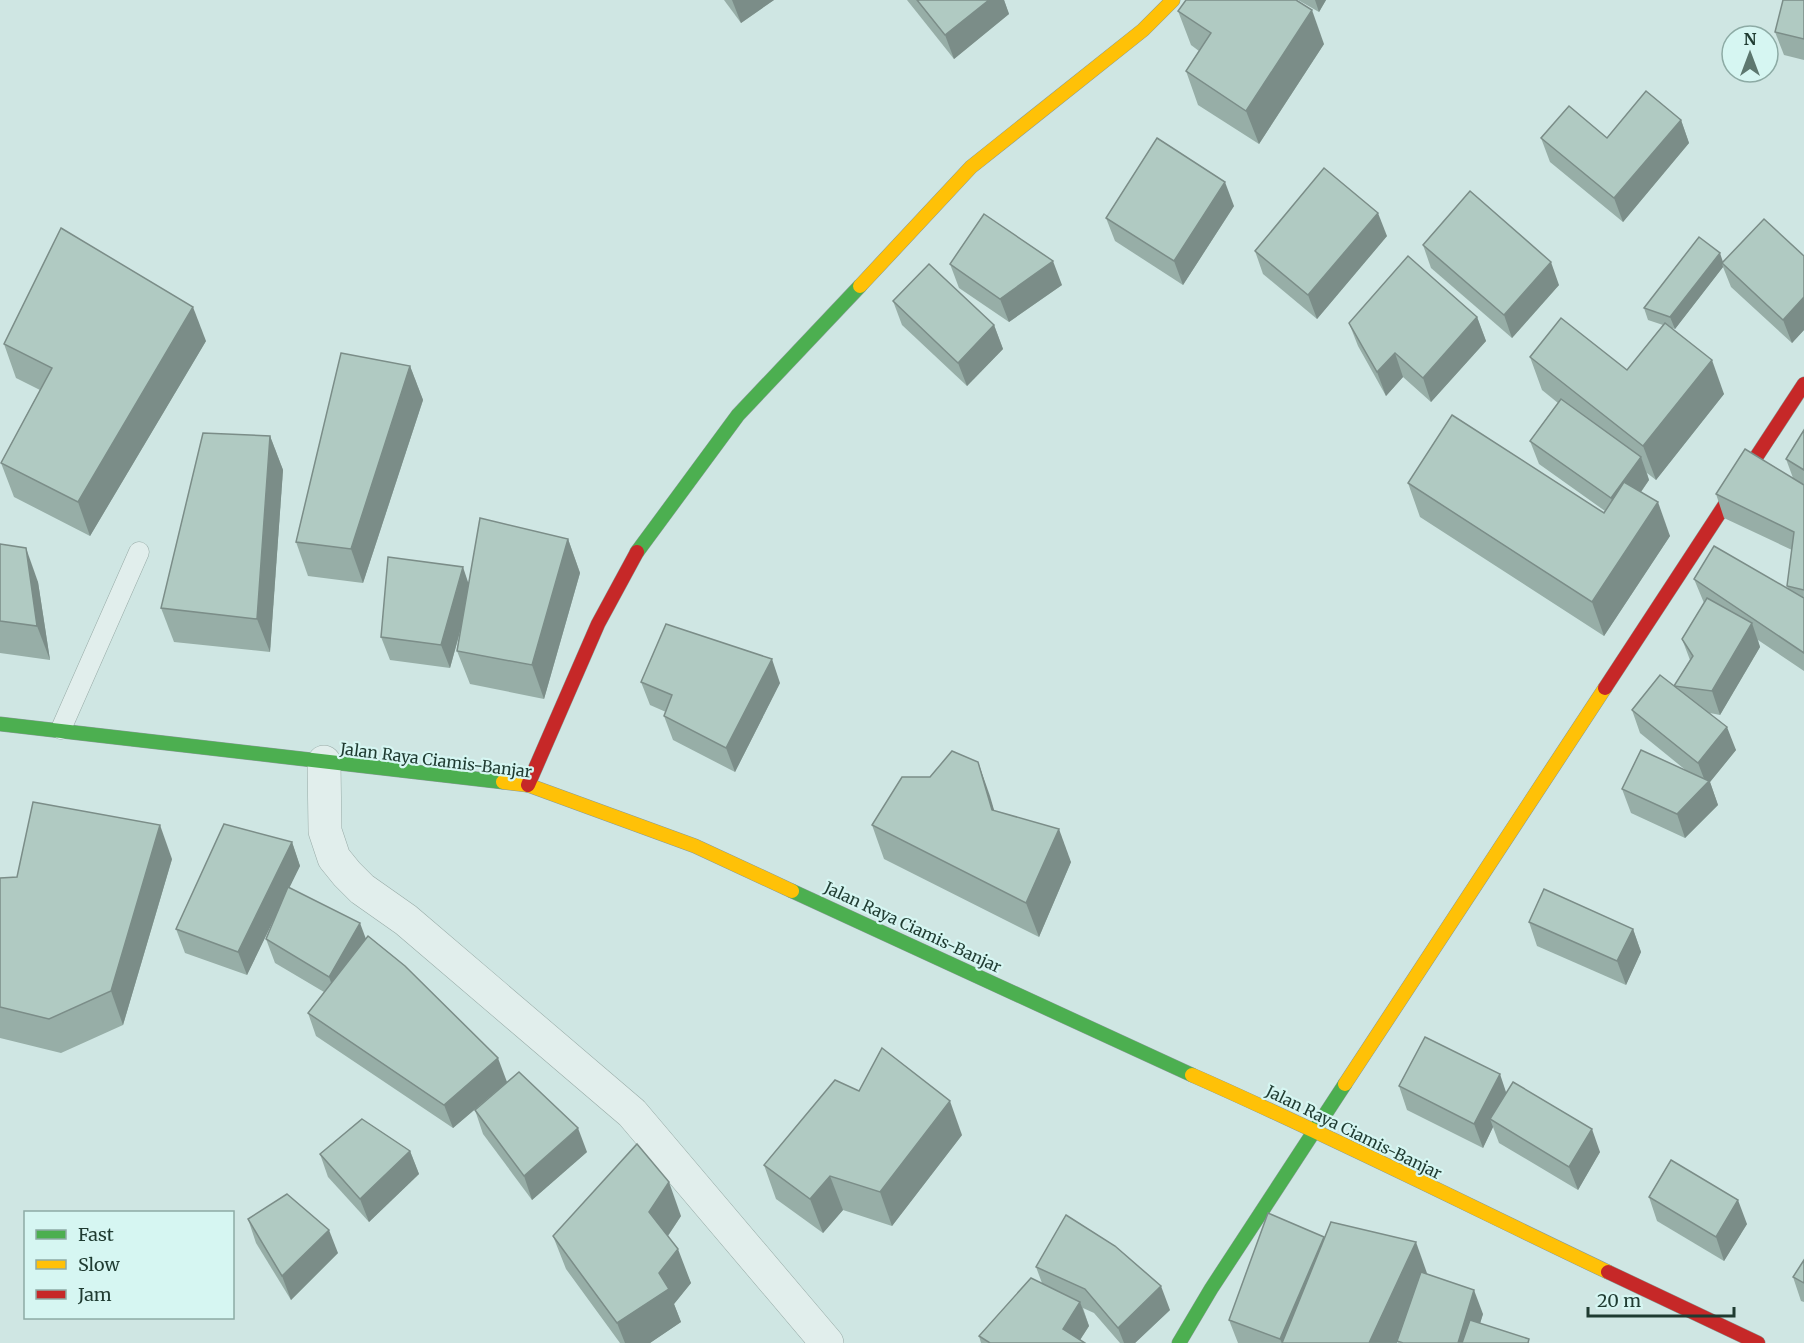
<svg xmlns="http://www.w3.org/2000/svg" width="1804" height="1343" font-family="Merriweather,serif">
<style>
.lines{fill:none;stroke-linecap:round;stroke-linejoin:round}
.lane-casing{stroke:#98aba7;stroke-width:21}
.street-casing{stroke:#98aba7;stroke-width:34}
.fast-casing{stroke:#889b97;stroke-width:15}
.slow-casing{stroke:#889b97;stroke-width:15}
.jam-casing{stroke:#889b97;stroke-width:15}
.lane{stroke:#e1eeec;stroke-width:20}
.street{stroke:#e1eeec;stroke-width:33}
.fast{stroke:#4caf50;stroke-width:14}
.slow{stroke:#ffc107;stroke-width:14}
.jam{stroke:#c62828;stroke-width:14}
.wall{fill:#97aea7}
.shaded-wall{fill:#7b8d88}
.building{fill:#b0cac2;stroke:#7b8d88;stroke-width:1.5}
.labels{text-anchor:middle;stroke-width:4.5;stroke-linejoin:round;paint-order:stroke}
.street-label{font-size:16px;fill:#1f3b31;stroke:#d6f6f2}
</style>
<rect width="100%" height="100%" fill="#cfe6e3"/>
<g class="lines">
<defs>
<path id="lane" d="M 61,729 L 139,552"/>
<path id="street" d="M 324,762 L 325,831 L 334,858 L 347,874 L 362,889 L 406,920 L 632,1113 L 827,1343"/>
<g id="fast">
<path d="M 637,552 L 738,415 L 860,286"/>
<path d="M 0,724 L 503,782"/>
<path d="M 792,891 L 1192,1075"/>
<path d="M 1179,1343 L 1211,1289 L 1345,1084"/>
</g>
<g id="slow">
<path d="M 860,286 L 971,167 L 1143,30 L 1173,0"/>
<path d="M 503,782 L 528,785 L 695,846 L 792,891"/>
<path d="M 1192,1075 C 1333,1137 1469,1206 1608,1272"/>
<path d="M 1345,1084 L 1605,688"/>
</g>
<g id="jam">
<path d="M 1605,688 L 1804,384"/>
<path d="M 528,785 L 598,624 L 637,552"/>
<path d="M 1608,1272 L 1758,1343"/>
</g>
</defs>
<use href="#lane" class="lane-casing"/>
<use href="#street" class="street-casing"/>
<use href="#fast" class="fast-casing"/>
<use href="#slow" class="slow-casing"/>
<use href="#jam" class="jam-casing"/>
<use href="#lane" class="lane"/>
<use href="#street" class="street"/>
<use href="#fast" class="fast"/>
<use href="#slow" class="slow"/>
<use href="#jam" class="jam"/>
</g>
<g class="wall">
<path d="M 724,0 L 774,0 L 741,23 Z"/>
<path d="M 907,0 L 1004,0 L 1009,14 L 954,59 Z"/>
<path d="M 1298,0 L 1326,0 L 1319,12 Z"/>
<path d="M 1804,0 L 1804,60 L 1784,55 L 1775,32 Z"/>
<path d="M 1178,11 L 1324,44 L 1259,144 L 1198,105 L 1186,71 L 1199,51 L 1191,45 Z"/>
<path d="M 1681,120 L 1689,143 L 1623,222 L 1550,162 L 1541,138 L 1607,138 Z"/>
<path d="M 1234,206 L 1183,285 L 1115,241 L 1106,218 Z"/>
<path d="M 1387,236 L 1317,319 L 1263,274 L 1255,251 Z"/>
<path d="M 1423,245 L 1559,285 L 1512,338 L 1431,268 Z"/>
<path d="M 1804,256 L 1804,330 L 1792,343 L 1731,287 L 1723,267 L 1675,329 L 1672,328 L 1724,394 L 1656,480 L 1647,473 L 1649,480 L 1641,492 L 1670,536 L 1604,636 L 1420,517 L 1408,483 L 1604,513 L 1605,511 L 1539,464 L 1530,441 L 1558,403 L 1542,390 L 1530,357 L 1627,370 L 1663,325 L 1648,320 L 1644,308 L 1723,262 Z"/>
<path d="M 950,264 L 1062,285 L 1009,322 L 959,288 Z"/>
<path d="M 893,301 L 994,325 L 1003,349 L 967,386 L 902,325 Z"/>
<path d="M 1477,317 L 1486,341 L 1431,402 L 1403,377 L 1386,396 L 1358,346 L 1349,323 Z"/>
<path d="M 206,341 L 90,536 L 14,497 L 1,463 L 40,390 L 16,378 L 4,344 Z"/>
<path d="M 410,366 L 423,400 L 363,583 L 308,576 L 296,542 Z"/>
<path d="M 1804,430 L 1804,671 L 1758,640 L 1760,647 L 1720,715 L 1710,713 L 1736,750 L 1710,782 L 1718,805 L 1685,838 L 1631,813 L 1622,789 L 1688,772 L 1640,733 L 1632,710 L 1674,686 L 1690,660 L 1682,639 L 1704,603 L 1694,579 L 1788,589 L 1787,586 L 1792,550 L 1724,518 L 1716,494 L 1793,478 L 1786,459 Z"/>
<path d="M 270,436 L 283,470 L 270,652 L 174,642 L 161,608 Z"/>
<path d="M 568,539 L 580,573 L 544,699 L 470,684 L 457,651 L 462,625 L 450,668 L 390,660 L 381,637 L 469,584 Z"/>
<path d="M 0,544 L 38,582 L 50,660 L 0,653 Z"/>
<path d="M 641,682 L 780,683 L 735,772 L 673,740 L 664,716 L 666,712 L 650,705 Z"/>
<path d="M 978,762 L 994,811 L 1071,862 L 1039,937 L 884,859 L 872,825 L 930,777 Z"/>
<path d="M 292,842 L 300,866 L 289,887 L 366,939 L 507,1082 L 453,1128 L 316,1036 L 308,1013 L 324,992 L 275,963 L 266,939 L 278,910 L 247,975 L 185,953 L 176,929 Z"/>
<path d="M 172,859 L 123,1025 L 61,1053 L 0,1038 L 0,878 L 17,877 Z"/>
<path d="M 1529,922 L 1633,929 L 1641,952 L 1626,985 L 1537,946 Z"/>
<path d="M 1399,1086 L 1506,1093 L 1600,1152 L 1578,1190 L 1499,1143 L 1493,1127 L 1483,1148 L 1407,1110 Z"/>
<path d="M 475,1110 L 587,1152 L 532,1200 L 483,1134 Z"/>
<path d="M 962,1135 L 892,1226 L 843,1210 L 823,1233 L 776,1199 L 764,1165 Z"/>
<path d="M 410,1151 L 419,1174 L 369,1222 L 328,1177 L 320,1154 Z"/>
<path d="M 1649,1197 L 1747,1224 L 1724,1261 L 1657,1221 Z"/>
<path d="M 681,1216 L 668,1236 L 691,1283 L 674,1304 L 681,1322 L 650,1343 L 620,1343 L 566,1269 L 553,1236 Z"/>
<path d="M 248,1219 L 338,1253 L 291,1300 L 256,1243 Z"/>
<path d="M 1324,1239 L 1427,1274 L 1483,1314 L 1480,1323 L 1530,1343 L 1398,1343 L 1398,1342 L 1397,1343 L 1238,1343 L 1229,1320 Z"/>
<path d="M 1804,1260 L 1804,1302 L 1801,1301 L 1793,1277 Z"/>
<path d="M 1036,1267 L 1170,1310 L 1135,1343 L 1120,1343 L 1094,1313 L 1083,1308 L 1089,1326 L 1080,1340 L 1085,1343 L 981,1343 L 979,1336 L 1042,1283 Z"/>
</g>
<g class="shaded-wall">
<path d="M 732,0 L 774,0 L 741,23 Z"/>
<path d="M 989,0 L 1004,0 L 1009,14 L 954,59 L 945,35 Z"/>
<path d="M 1315,0 L 1326,0 L 1319,12 Z"/>
<path d="M 1312,10 L 1324,44 L 1259,144 L 1246,111 Z"/>
<path d="M 1681,120 L 1689,143 L 1623,222 L 1614,198 Z"/>
<path d="M 1225,182 L 1234,206 L 1183,285 L 1174,261 Z"/>
<path d="M 1378,213 L 1387,236 L 1317,319 L 1308,295 Z"/>
<path d="M 1720,253 L 1724,265 L 1722,263 L 1723,267 L 1675,329 L 1670,317 Z"/>
<path d="M 1053,261 L 1062,285 L 1009,322 L 1000,299 Z"/>
<path d="M 1551,262 L 1559,285 L 1512,338 L 1504,315 Z"/>
<path d="M 1804,297 L 1804,330 L 1792,343 L 1783,320 Z"/>
<path d="M 193,307 L 206,341 L 90,536 L 78,502 Z"/>
<path d="M 1477,317 L 1486,341 L 1431,402 L 1423,378 Z"/>
<path d="M 994,325 L 1003,349 L 967,386 L 958,363 Z"/>
<path d="M 1395,353 L 1403,377 L 1386,396 L 1377,372 Z"/>
<path d="M 1712,360 L 1724,394 L 1656,480 L 1643,446 Z"/>
<path d="M 410,366 L 423,400 L 363,583 L 351,549 Z"/>
<path d="M 270,436 L 283,470 L 270,652 L 257,619 Z"/>
<path d="M 1641,457 L 1649,480 L 1620,522 L 1611,498 Z"/>
<path d="M 1658,502 L 1670,536 L 1604,636 L 1592,602 Z"/>
<path d="M 568,539 L 580,573 L 544,699 L 532,665 Z"/>
<path d="M 26,548 L 38,582 L 50,660 L 37,626 Z"/>
<path d="M 463,567 L 471,591 L 450,668 L 441,645 Z"/>
<path d="M 1752,623 L 1760,647 L 1720,715 L 1712,691 Z"/>
<path d="M 772,659 L 780,683 L 735,772 L 726,748 Z"/>
<path d="M 1727,727 L 1736,750 L 1710,782 L 1718,805 L 1685,838 L 1677,814 L 1706,784 L 1698,763 Z"/>
<path d="M 978,762 L 990,796 L 1004,844 L 992,810 Z"/>
<path d="M 160,825 L 172,859 L 123,1025 L 111,991 Z"/>
<path d="M 1059,829 L 1071,862 L 1039,937 L 1026,903 Z"/>
<path d="M 292,842 L 300,866 L 247,975 L 238,952 Z"/>
<path d="M 360,923 L 369,947 L 338,1001 L 329,977 Z"/>
<path d="M 1633,929 L 1641,952 L 1626,985 L 1617,961 Z"/>
<path d="M 498,1058 L 507,1082 L 453,1128 L 444,1105 Z"/>
<path d="M 1500,1074 L 1508,1098 L 1490,1119 L 1493,1127 L 1483,1148 L 1474,1124 Z"/>
<path d="M 950,1101 L 962,1135 L 892,1226 L 880,1192 Z"/>
<path d="M 578,1128 L 587,1152 L 532,1200 L 524,1176 Z"/>
<path d="M 1592,1129 L 1600,1152 L 1578,1190 L 1569,1167 Z"/>
<path d="M 410,1151 L 419,1174 L 369,1222 L 360,1199 Z"/>
<path d="M 830,1176 L 843,1210 L 823,1233 L 810,1199 Z"/>
<path d="M 669,1182 L 681,1216 L 661,1246 L 649,1212 Z"/>
<path d="M 1738,1200 L 1747,1224 L 1724,1261 L 1716,1237 Z"/>
<path d="M 329,1230 L 338,1253 L 291,1300 L 282,1276 Z"/>
<path d="M 1324,1237 L 1332,1261 L 1282,1343 L 1280,1339 Z"/>
<path d="M 1416,1242 L 1428,1276 L 1397,1343 L 1369,1343 Z"/>
<path d="M 678,1249 L 691,1283 L 674,1304 L 681,1322 L 650,1343 L 625,1343 L 617,1323 Z"/>
<path d="M 1161,1286 L 1170,1310 L 1135,1343 L 1124,1343 L 1118,1328 Z"/>
<path d="M 1474,1290 L 1483,1314 L 1474,1343 L 1458,1343 Z"/>
<path d="M 1080,1302 L 1089,1326 L 1078,1343 L 1063,1329 Z"/>
</g>
<g class="building">
<path d="M 917,0 L 989,0 L 945,35 Z"/>
<path d="M 1186,0 L 1296,0 L 1312,10 L 1246,111 L 1186,71 L 1211,33 L 1178,11 Z"/>
<path d="M 1783,0 L 1804,0 L 1804,39 L 1775,32 Z"/>
<path d="M 1646,91 L 1681,120 L 1614,198 L 1541,138 L 1569,106 L 1607,138 Z"/>
<path d="M 1157,138 L 1225,182 L 1174,261 L 1106,218 Z"/>
<path d="M 1324,168 L 1378,213 L 1308,295 L 1255,251 Z"/>
<path d="M 1470,191 L 1551,262 L 1504,315 L 1423,245 Z"/>
<path d="M 984,214 L 1053,261 L 1000,299 L 950,264 Z"/>
<path d="M 1764,219 L 1804,256 L 1804,297 L 1783,320 L 1722,263 Z"/>
<path d="M 61,228 L 193,307 L 78,502 L 1,463 L 52,368 L 4,344 Z"/>
<path d="M 1699,237 L 1720,253 L 1670,317 L 1644,308 Z"/>
<path d="M 1408,256 L 1477,317 L 1423,378 L 1395,353 L 1377,372 L 1349,323 Z"/>
<path d="M 929,264 L 994,325 L 958,363 L 893,301 Z"/>
<path d="M 1561,318 L 1627,370 L 1665,323 L 1712,360 L 1643,446 L 1530,357 Z"/>
<path d="M 341,353 L 410,366 L 351,549 L 296,542 Z"/>
<path d="M 1561,399 L 1641,457 L 1611,498 L 1530,441 Z"/>
<path d="M 1452,415 L 1604,513 L 1624,482 L 1658,502 L 1592,602 L 1408,483 Z"/>
<path d="M 1804,430 L 1804,470 L 1786,459 Z"/>
<path d="M 203,433 L 270,436 L 257,619 L 161,608 Z"/>
<path d="M 1745,449 L 1804,485 L 1804,590 L 1787,586 L 1794,532 L 1716,494 Z"/>
<path d="M 480,518 L 568,539 L 532,665 L 457,651 Z"/>
<path d="M 0,544 L 26,548 L 37,626 L 0,621 Z"/>
<path d="M 1714,546 L 1804,598 L 1804,653 L 1694,579 Z"/>
<path d="M 388,557 L 463,567 L 441,645 L 381,637 Z"/>
<path d="M 1707,598 L 1752,623 L 1712,691 L 1674,686 L 1693,656 L 1682,639 Z"/>
<path d="M 666,624 L 772,659 L 726,748 L 664,716 L 672,695 L 641,682 Z"/>
<path d="M 1660,675 L 1727,727 L 1698,763 L 1632,710 Z"/>
<path d="M 1641,750 L 1709,781 L 1677,814 L 1622,789 Z"/>
<path d="M 952,751 L 978,762 L 992,810 L 1059,829 L 1026,903 L 872,825 L 902,777 L 930,777 Z"/>
<path d="M 33,802 L 160,825 L 111,991 L 49,1019 L 0,1007 L 0,878 L 17,877 Z"/>
<path d="M 224,824 L 292,842 L 238,952 L 176,929 Z"/>
<path d="M 288,887 L 360,923 L 329,977 L 266,939 Z"/>
<path d="M 1544,889 L 1633,929 L 1617,961 L 1529,922 Z"/>
<path d="M 368,936 L 405,966 L 498,1058 L 444,1105 L 308,1013 Z"/>
<path d="M 1425,1037 L 1500,1074 L 1474,1124 L 1399,1086 Z"/>
<path d="M 882,1048 L 950,1101 L 880,1192 L 830,1176 L 810,1199 L 764,1165 L 835,1080 L 859,1091 Z"/>
<path d="M 519,1072 L 578,1128 L 524,1176 L 475,1110 Z"/>
<path d="M 1513,1082 L 1592,1129 L 1569,1167 L 1490,1119 Z"/>
<path d="M 362,1119 L 410,1151 L 360,1199 L 320,1154 Z"/>
<path d="M 637,1144 L 669,1182 L 649,1212 L 678,1249 L 659,1273 L 669,1289 L 617,1323 L 553,1236 Z"/>
<path d="M 1671,1160 L 1738,1200 L 1716,1237 L 1649,1197 Z"/>
<path d="M 287,1194 L 329,1230 L 282,1276 L 248,1219 Z"/>
<path d="M 1268,1213 L 1324,1237 L 1280,1339 L 1229,1320 Z"/>
<path d="M 1066,1215 L 1115,1246 L 1161,1286 L 1118,1328 L 1085,1289 L 1036,1267 Z"/>
<path d="M 1331,1222 L 1416,1242 L 1369,1343 L 1282,1343 Z"/>
<path d="M 1804,1260 L 1804,1283 L 1793,1277 Z"/>
<path d="M 1421,1272 L 1474,1290 L 1458,1343 L 1403,1343 L 1397,1341 Z"/>
<path d="M 1031,1278 L 1080,1302 L 1063,1329 L 1085,1343 L 990,1343 L 979,1336 Z"/>
<path d="M 1470,1320 L 1529,1339 L 1528,1343 L 1462,1343 Z"/>
</g>
<g class="labels">
<g class="street-label">
<text transform="translate(436 760) rotate(7)" y="6">Jalan Raya Ciamis-Banjar</text>
<text transform="translate(913 927) rotate(25)" y="6">Jalan Raya Ciamis-Banjar</text>
<text transform="translate(1354 1132) rotate(26)" y="6">Jalan Raya Ciamis-Banjar</text>
</g>
</g>
<rect x="24" y="1211" width="210" height="108" fill="#d6f6f2" stroke="#8daba5" stroke-width="1.5"/>
<rect x="36" y="1230" width="30" height="9" fill="#4caf50" stroke="#8daba5" stroke-width="1.5"/>
<text x="78" y="1241" font-size="18" fill="#1f3b31">Fast</text>
<rect x="36" y="1260" width="30" height="9" fill="#ffc107" stroke="#8daba5" stroke-width="1.5"/>
<text x="78" y="1271" font-size="18" fill="#1f3b31">Slow</text>
<rect x="36" y="1290" width="30" height="9" fill="#c62828" stroke="#8daba5" stroke-width="1.5"/>
<text x="78" y="1301" font-size="18" fill="#1f3b31">Jam</text>
<g transform="translate(1750 54)"><circle r="28" fill="#d6f6f2" stroke="#8daba5" stroke-width="1.5"/>
<path d="M0-4.5L10 22L0 15L-10 22Z" fill="#5d776f"/>
<text y="-9" font-size="16" font-weight="bold" text-anchor="middle" fill="#1f3b31">N</text>
</g>
<path d="M1588 1307v9h146v-9" fill="none" stroke="#1f3b31" stroke-width="3"/>
<text x="1597" y="1307" font-size="18" fill="#1f3b31" stroke="#d6f6f2" stroke-width="4.5" paint-order="stroke">20 m</text>
</svg>
